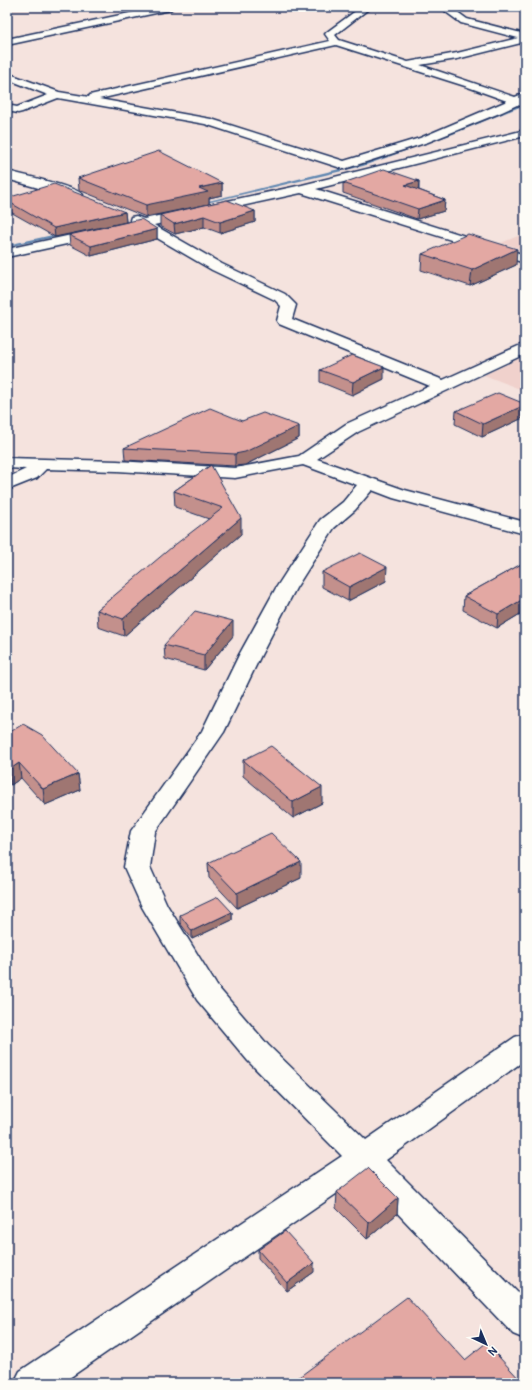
<svg xmlns="http://www.w3.org/2000/svg" width="532" height="1390" font-family="Pangolin,sans-serif">
<style>
.built{fill:#f0d1cc}
.lines{fill:none;stroke-linecap:round;stroke-linejoin:round}
.stream{fill:#5d85b0;fill-rule:evenodd}
.minor-casing{stroke:#1b2f5e;stroke-width:3}
.minor{fill:#fdfcf7;fill-rule:evenodd}
.wall{fill:#c3908c;stroke:#1b2f5e}
.shaded-wall{fill:#9f7672;stroke:#1b2f5e}
.building{fill:#e3a8a3;stroke:#1b2f5e}
</style>
<rect width="100%" height="100%" fill="#f5e3de"/>
<filter id="ink" filterUnits="userSpaceOnUse"><feTurbulence type="fractalNoise" baseFrequency=".025" numOctaves="2"/><feDisplacementMap in="SourceGraphic" scale="8" xChannelSelector="R" yChannelSelector="G"/><feConvolveMatrix kernelMatrix="1 2 1 2 8 2 1 2 1" color-interpolation-filters="sRGB"/></filter>
<g filter="url(#ink)">
<g class="built">
<path d="M 525,233 L 525,250 L 501,243 Z"/>
<path d="M 525,356 L 525,391 L 484,375 Z"/>
</g>
<g class="lines">
<g class="stream">
<path d="M 519,105 L 522,106 L 453,134 L 363,166 L 198,205 L 196,204 L 360,164 L 451,132 Z"/>
<path d="M 62,233 L 64,234 L 64,235 L 7,247 L 7,245 Z"/>
</g>
<defs>
<g id="minor">
<path d="M 158,7 L 174,7 L 170,10 L 7,45 L 7,39 Z"/>
<path d="M 361,7 L 371,7 L 335,35 L 339,40 L 408,62 L 457,53 L 518,38 L 461,23 L 446,12 L 445,10 C 449,5 457,7 462,7 L 456,11 L 467,19 L 525,34 L 525,42 L 457,59 L 420,65 L 515,97 L 525,93 L 525,107 L 517,105 L 502,112 L 428,142 L 344,169 L 205,124 L 58,98 L 22,112 L 18,113 L 7,111 L 7,105 L 17,107 L 48,95 L 7,79 L 7,73 L 59,92 L 89,97 L 90,95 L 94,94 L 330,41 L 325,34 L 327,32 ZM 336,45 L 465,86 L 507,101 L 420,138 L 344,161 L 211,119 L 99,99 Z"/>
<path d="M 525,130 L 525,136 L 316,189 L 525,255 L 525,263 L 301,193 L 154,225 L 222,264 L 285,294 L 296,305 L 292,319 L 443,380 L 525,343 L 525,354 L 358,432 L 317,459 L 405,490 L 525,522 L 525,534 L 393,498 L 372,490 L 355,510 L 334,528 L 296,588 L 261,655 L 224,732 L 155,832 L 150,867 L 167,905 L 217,986 L 268,1045 L 366,1140 L 515,1037 L 525,1034 L 525,1060 L 386,1160 L 525,1300 L 525,1339 L 513,1334 L 362,1176 L 62,1383 L 14,1383 L 20,1371 L 342,1156 L 248,1061 L 197,1000 L 142,907 L 124,867 L 131,831 L 202,731 L 239,655 L 276,588 L 320,520 L 343,502 L 357,485 L 303,465 L 235,478 L 117,471 L 46,469 L 37,478 L 7,490 L 7,478 L 26,469 L 7,468 L 7,458 L 117,461 L 235,468 L 299,456 L 346,424 L 430,386 L 279,324 L 277,321 L 281,306 L 275,300 L 212,270 L 140,228 L 7,257 L 7,249 L 131,222 L 130,220 L 131,217 L 136,216 L 144,219 L 302,185 Z"/>
<path d="M 7,171 C 19,174 78,187 83,195 L 81,198 L 77,199 L 7,179 Z"/>
</g>
</defs>
<use href="#minor" class="minor-casing"/>
<use href="#minor" class="minor"/>
</g>
<g class="wall">
<path d="M 78,178 L 222,183 L 222,195 L 209,198 L 209,204 L 146,217 L 79,190 Z"/>
<path d="M 419,181 L 419,190 L 445,200 L 444,211 L 417,219 L 343,193 L 343,183 Z"/>
<path d="M 7,198 L 125,212 L 126,222 L 55,237 L 7,210 Z"/>
<path d="M 255,211 L 255,222 L 220,233 L 204,227 L 175,234 L 160,226 L 160,215 Z"/>
<path d="M 157,229 L 157,239 L 91,256 L 70,245 L 69,235 Z"/>
<path d="M 422,254 L 516,265 L 470,286 L 421,270 Z"/>
<path d="M 320,370 L 384,379 L 352,395 L 320,382 Z"/>
<path d="M 525,404 L 525,417 L 482,437 L 455,424 L 456,411 Z"/>
<path d="M 242,421 L 299,426 L 299,438 L 245,465 L 235,466 L 125,460 L 124,448 Z"/>
<path d="M 211,465 L 241,534 L 124,636 L 98,627 L 97,610 L 209,519 L 175,507 L 174,491 Z"/>
<path d="M 525,562 L 525,611 L 497,628 L 463,610 L 464,596 Z"/>
<path d="M 322,572 L 386,581 L 348,601 L 322,587 Z"/>
<path d="M 233,636 L 204,670 L 165,659 L 164,645 Z"/>
<path d="M 7,734 L 78,774 L 80,790 L 45,805 L 21,778 L 11,785 L 7,783 Z"/>
<path d="M 243,760 L 322,803 L 293,818 L 243,776 Z"/>
<path d="M 208,863 L 301,878 L 237,908 L 209,878 Z"/>
<path d="M 232,912 L 232,920 L 192,939 L 180,923 L 180,915 Z"/>
<path d="M 337,1192 L 398,1198 L 397,1214 L 367,1239 L 336,1208 Z"/>
<path d="M 258,1250 L 314,1272 L 287,1291 L 258,1258 Z"/>
</g>
<g class="shaded-wall">
<path d="M 419,181 L 418,192 L 405,185 Z"/>
<path d="M 222,183 L 222,195 L 209,198 L 209,204 L 146,217 L 146,205 L 199,188 Z"/>
<path d="M 445,200 L 444,211 L 417,219 L 418,209 Z"/>
<path d="M 255,211 L 255,222 L 220,233 L 220,222 Z"/>
<path d="M 125,212 L 126,222 L 55,237 L 54,228 Z"/>
<path d="M 204,216 L 204,227 L 175,234 L 174,224 Z"/>
<path d="M 157,229 L 157,239 L 91,256 L 91,246 Z"/>
<path d="M 517,249 L 516,265 L 470,286 L 472,270 Z"/>
<path d="M 384,367 L 384,379 L 352,395 L 353,382 Z"/>
<path d="M 525,405 L 525,417 L 482,437 L 483,424 Z"/>
<path d="M 299,426 L 299,438 L 245,465 L 235,466 L 235,454 Z"/>
<path d="M 241,518 L 241,534 L 124,636 L 123,619 Z"/>
<path d="M 387,567 L 386,581 L 348,601 L 349,587 Z"/>
<path d="M 525,598 L 525,611 L 497,628 L 498,614 Z"/>
<path d="M 233,621 L 233,636 L 204,670 L 204,655 Z"/>
<path d="M 19,763 L 21,778 L 11,785 L 9,770 Z"/>
<path d="M 78,774 L 80,790 L 45,805 L 43,789 Z"/>
<path d="M 322,787 L 322,803 L 293,818 L 293,802 Z"/>
<path d="M 301,862 L 301,878 L 237,908 L 237,893 Z"/>
<path d="M 232,912 L 232,920 L 192,939 L 192,931 Z"/>
<path d="M 398,1198 L 397,1214 L 367,1239 L 369,1223 Z"/>
<path d="M 314,1263 L 314,1272 L 287,1291 L 287,1283 Z"/>
</g>
<g class="building">
<path d="M 159,151 L 222,183 L 199,188 L 208,192 L 146,205 L 78,178 Z"/>
<path d="M 384,169 L 419,181 L 405,185 L 445,200 L 418,209 L 343,183 Z"/>
<path d="M 54,184 L 125,212 L 54,228 L 7,201 L 7,198 Z"/>
<path d="M 227,200 L 255,211 L 220,222 L 204,216 L 174,224 L 160,215 Z"/>
<path d="M 141,219 L 157,229 L 91,246 L 69,235 Z"/>
<path d="M 468,234 L 517,249 L 472,270 L 422,254 Z"/>
<path d="M 352,355 L 384,367 L 353,382 L 320,370 Z"/>
<path d="M 498,393 L 525,404 L 525,405 L 483,424 L 456,411 Z"/>
<path d="M 210,408 L 242,421 L 263,413 L 299,426 L 245,452 L 235,454 L 124,448 Z"/>
<path d="M 211,465 L 241,518 L 123,619 L 97,610 L 172,547 L 223,508 L 174,491 Z"/>
<path d="M 360,553 L 387,567 L 349,587 L 322,572 Z"/>
<path d="M 525,562 L 525,598 L 498,614 L 464,596 Z"/>
<path d="M 195,611 L 233,621 L 204,655 L 164,645 Z"/>
<path d="M 23,724 L 42,735 L 78,774 L 43,789 L 19,763 L 9,770 L 7,769 L 7,734 Z"/>
<path d="M 271,746 L 322,787 L 293,802 L 243,760 Z"/>
<path d="M 271,833 L 301,862 L 237,893 L 208,863 Z"/>
<path d="M 218,897 L 232,912 L 192,931 L 180,915 Z"/>
<path d="M 368,1168 L 398,1198 L 369,1223 L 337,1192 Z"/>
<path d="M 285,1231 L 314,1263 L 287,1283 L 258,1250 Z"/>
<path d="M 407,1297 L 465,1360 L 486,1343 L 523,1383 L 291,1383 Z"/>
</g>
</g>
<rect width="532" height="1390" fill="none" stroke="#fdfcf7" stroke-width="24"/>
<rect x="12" y="12" width="508" height="1366" fill="none" stroke="#1b2f5e" stroke-width="1.5" filter="url(#ink)"/>
<g transform="translate(486 1344) rotate(136)" stroke="#fdfcf7" stroke-width="3" paint-order="stroke">
<path d="M0-3L7 15L0 10L-7 15Z" fill="#1b2f5e"/>
<text y="-6" font-size="11" font-weight="bold" text-anchor="middle" fill="#1b2f5e">N</text>
</g>
</svg>
